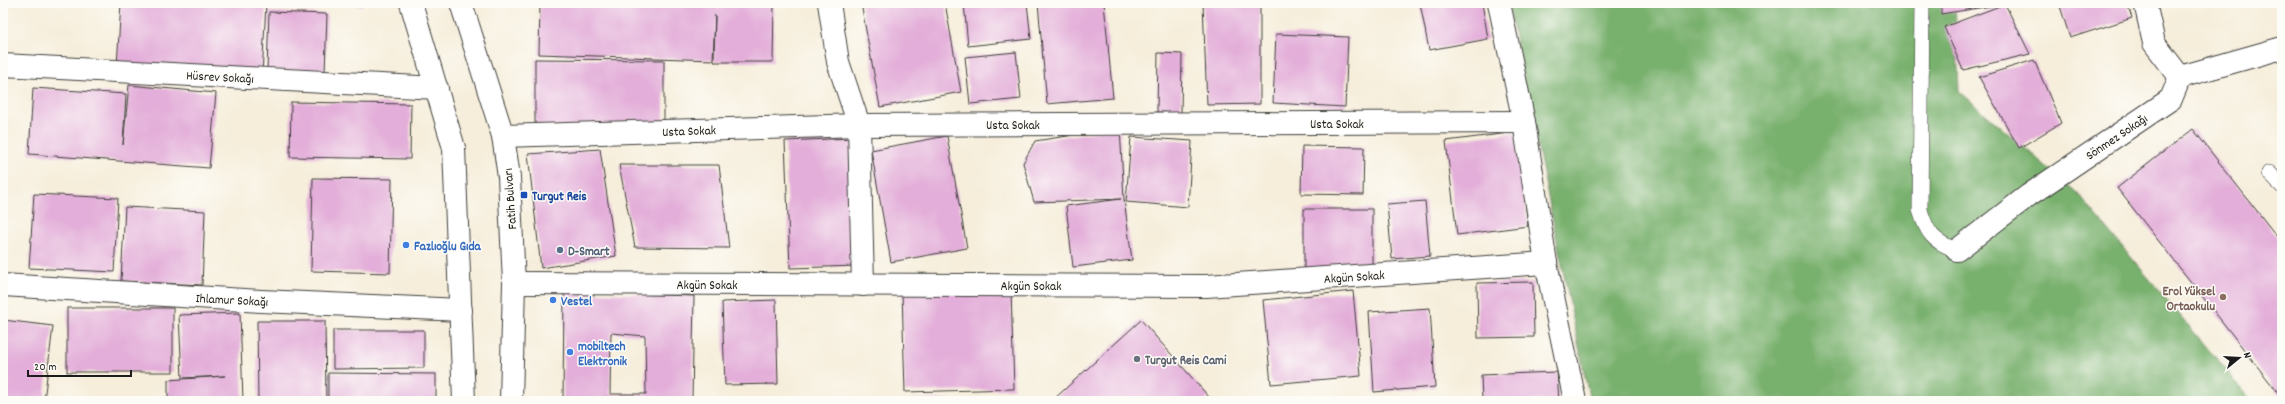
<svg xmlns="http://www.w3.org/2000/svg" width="2285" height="404" font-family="Dekko,sans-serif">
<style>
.forest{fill:#78b06d;stroke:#4a6644}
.building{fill:#e3aed9;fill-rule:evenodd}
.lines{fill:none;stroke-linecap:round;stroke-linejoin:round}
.service-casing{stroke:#3d3c39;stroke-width:16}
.minor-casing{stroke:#3d3c39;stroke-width:24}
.primary-casing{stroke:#3d3c39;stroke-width:24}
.service{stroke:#fff;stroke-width:15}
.minor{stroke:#fff;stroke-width:22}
.primary{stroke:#fff;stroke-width:22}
.transit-dot{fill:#1a4fb4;stroke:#fdfcf7;stroke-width:1.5}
.shop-dot{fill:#3f7fe0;stroke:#fdfcf7;stroke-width:1.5}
.service-dot{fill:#5c6f8a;stroke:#fdfcf7;stroke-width:1.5}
.education-dot{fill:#8d6e63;stroke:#fdfcf7;stroke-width:1.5}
.worship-dot{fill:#6b7280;stroke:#fdfcf7;stroke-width:1.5}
.labels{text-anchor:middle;stroke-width:3;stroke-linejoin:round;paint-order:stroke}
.street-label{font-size:13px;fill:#1c1c1c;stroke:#fdfcf7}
.transit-label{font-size:13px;font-weight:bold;fill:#164399;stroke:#fdfcf7;text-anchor:start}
.shop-label{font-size:13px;font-weight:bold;fill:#366cbe;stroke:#fdfcf7;text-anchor:start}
.service-label{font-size:13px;font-weight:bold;fill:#4e5e75;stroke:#fdfcf7;text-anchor:start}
.education-label{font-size:13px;font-weight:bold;fill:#785e54;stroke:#fdfcf7;text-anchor:end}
.worship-label{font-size:13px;font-weight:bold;fill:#5b616d;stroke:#fdfcf7;text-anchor:start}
</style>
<rect width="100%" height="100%" fill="#fdfcf7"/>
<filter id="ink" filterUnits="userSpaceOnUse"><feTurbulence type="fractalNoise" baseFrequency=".025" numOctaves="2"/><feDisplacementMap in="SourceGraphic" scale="8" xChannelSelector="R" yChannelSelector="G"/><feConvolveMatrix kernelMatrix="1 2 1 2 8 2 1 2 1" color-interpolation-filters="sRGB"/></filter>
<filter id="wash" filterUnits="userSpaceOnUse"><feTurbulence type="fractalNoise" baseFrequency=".012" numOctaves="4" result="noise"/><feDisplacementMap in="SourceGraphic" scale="16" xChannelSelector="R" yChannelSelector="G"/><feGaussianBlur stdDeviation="0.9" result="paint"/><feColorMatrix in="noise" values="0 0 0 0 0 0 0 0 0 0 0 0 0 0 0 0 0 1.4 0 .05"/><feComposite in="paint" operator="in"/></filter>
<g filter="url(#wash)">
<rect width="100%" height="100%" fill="#f6eedb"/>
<path class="forest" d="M 1508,3 L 1955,3 L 1959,91 L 2077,193 L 2252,401 L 1590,401 Z"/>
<g id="blocks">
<g class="building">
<path d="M 121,3 L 266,4 L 262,75 L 117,66 Z"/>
<path d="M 337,3 L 362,3 L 362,6 Z"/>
<path d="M 540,3 L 774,3 L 773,62 L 714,62 L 715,15 L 713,60 L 539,54 Z"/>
<path d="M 861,3 L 945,3 L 961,92 L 880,107 Z"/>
<path d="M 964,3 L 1027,3 L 1031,39 L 968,46 Z"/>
<path d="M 1038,3 L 1104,3 L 1113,98 L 1047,104 Z"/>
<path d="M 1203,3 L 1260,3 L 1260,104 L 1207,105 Z"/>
<path d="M 1420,3 L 1482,3 L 1488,39 L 1429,50 Z"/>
<path d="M 1941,3 L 2003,3 L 2004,4 L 1941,14 Z"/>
<path d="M 2059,3 L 2127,3 L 2132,18 L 2070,38 Z"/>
<path d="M 2005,4 L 2030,54 L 1963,70 L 1944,27 Z"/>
<path d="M 269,12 L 327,14 L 325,73 L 267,70 Z"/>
<path d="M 1276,34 L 1348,37 L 1345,107 L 1273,103 Z"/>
<path d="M 1016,52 L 1021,99 L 970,104 L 965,57 Z"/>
<path d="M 1158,53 L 1182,54 L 1181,113 L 1157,112 Z"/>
<path d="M 535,59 L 664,60 L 664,127 L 535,127 Z"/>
<path d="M 2034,60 L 2061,123 L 2019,148 L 1979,77 Z"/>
<path d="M 129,85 L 216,93 L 209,168 L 29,154 L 33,88 L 126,94 L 123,145 Z"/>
<path d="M 291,102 L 411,104 L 410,159 L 290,157 Z"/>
<path d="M 1120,128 L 1124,199 L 1132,260 L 1073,267 L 1066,206 L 1121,199 L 1034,202 L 1023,163 L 1035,141 Z"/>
<path d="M 2193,129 L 2282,243 L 2282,392 L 2279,394 L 2117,188 Z"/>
<path d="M 1517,132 L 1528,226 L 1457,235 L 1446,141 Z"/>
<path d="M 947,136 L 967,248 L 891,262 L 871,150 Z"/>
<path d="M 1131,137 L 1192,141 L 1188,207 L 1126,202 Z"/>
<path d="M 853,138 L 858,266 L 790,268 L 785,141 Z"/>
<path d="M 1302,146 L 1364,147 L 1363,195 L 1301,194 Z"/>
<path d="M 600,149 L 616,256 L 541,268 L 528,154 Z"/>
<path d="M 619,165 L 719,165 L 729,248 L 635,247 Z"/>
<path d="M 313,178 L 392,179 L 390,273 L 311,271 Z"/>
<path d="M 34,194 L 118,198 L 114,272 L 29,268 Z"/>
<path d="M 1425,201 L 1430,256 L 1392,259 L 1387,204 Z"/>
<path d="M 125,207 L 205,211 L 202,285 L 121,281 Z"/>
<rect x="1304" y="209" width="68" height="61"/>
<path d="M 1533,282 L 1534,337 L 1478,338 L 1477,283 Z"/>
<path d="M 1011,290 L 1014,389 L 905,392 L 902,293 Z"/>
<path d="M 1353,291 L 1361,376 L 1271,384 L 1263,300 Z"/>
<path d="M 564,292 L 694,296 L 692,401 L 563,401 ZM 611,333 L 645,336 L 646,394 L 610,394 Z"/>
<path d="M 776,300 L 778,384 L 725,385 L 722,302 Z"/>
<rect x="67" y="308" width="106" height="64"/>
<path d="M 1430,308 L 1435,387 L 1374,392 L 1369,312 Z"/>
<path d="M 240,313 L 243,401 L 168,401 L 168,380 L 225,376 L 182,378 L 179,315 Z"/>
<path d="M 3,320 L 53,326 L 44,401 L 3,401 Z"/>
<path d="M 1141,320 L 1209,397 L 1205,401 L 1056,401 L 1054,399 Z"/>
<path d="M 257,321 L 325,321 L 326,401 L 258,401 Z"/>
<path d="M 333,330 L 424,330 L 424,368 L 333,369 Z"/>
<path d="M 1557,372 L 1559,401 L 1482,401 L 1481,375 Z"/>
<path d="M 328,373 L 436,374 L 436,401 L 328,401 Z"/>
<path d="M 911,399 L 953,400 L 953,401 L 912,401 Z"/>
</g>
</g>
</g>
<g filter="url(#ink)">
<use href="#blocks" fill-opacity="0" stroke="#3d3c39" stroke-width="1"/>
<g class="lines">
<defs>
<g id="service">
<path d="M 1922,3 L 1920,210 C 1927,233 1933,242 1957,250"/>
<path d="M 2269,173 L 2282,186"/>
</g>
<g id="minor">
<path d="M 829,3 L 838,62 L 859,125 L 863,285"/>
<path d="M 1499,3 L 1524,122 L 1546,263 L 1575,401"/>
<path d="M 2145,3 L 2154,43 L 2180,77"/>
<path d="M 3,65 L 437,88"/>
<path d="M 503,136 L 859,125 L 1524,122"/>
<path d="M 1957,250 L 2029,195 L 2171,99 L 2180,77 L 2282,48"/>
<path d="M 514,283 L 1206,286 L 1546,263"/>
<path d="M 3,285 L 261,301 L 461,310"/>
</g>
<g id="primary">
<path d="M 411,3 L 454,148 L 464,401"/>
<path d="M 461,3 L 503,136 L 509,177 L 514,283 L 511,401"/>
</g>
</defs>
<use href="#service" class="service-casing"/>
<use href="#minor" class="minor-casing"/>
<use href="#primary" class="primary-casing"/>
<use href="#service" class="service"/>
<use href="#minor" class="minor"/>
<use href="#primary" class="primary"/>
</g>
</g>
<rect class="transit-dot" x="520" y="191" width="8" height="8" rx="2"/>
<g class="shop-dot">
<circle cx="406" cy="245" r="4"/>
<circle cx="553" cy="300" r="4"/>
<circle cx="570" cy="352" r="4"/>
</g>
<circle class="service-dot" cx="560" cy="250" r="4"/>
<circle class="education-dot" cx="2223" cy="297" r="4"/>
<circle class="worship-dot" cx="1137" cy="359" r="4"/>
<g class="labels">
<g class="street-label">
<text transform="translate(220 76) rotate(3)" y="5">Hüsrev Sokağı</text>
<text x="1337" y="128">Usta Sokak</text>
<text x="1013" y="129">Usta Sokak</text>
<text transform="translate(689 130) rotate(-2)" y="5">Usta Sokak</text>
<text transform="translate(2116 136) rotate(-34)" y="5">Sönmez Sokağı</text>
<text transform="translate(509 199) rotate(-94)" y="5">Fatih Bulvarı</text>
<text transform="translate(1354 276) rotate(-4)" y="5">Akgün Sokak</text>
<text x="707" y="289">Akgün Sokak</text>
<text x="1031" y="290">Akgün Sokak</text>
<text transform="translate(232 299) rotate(3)" y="5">Ihlamur Sokağı</text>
</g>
<g class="transit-label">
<text x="532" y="200">Turgut Reis</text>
</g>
<g class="shop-label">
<text x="414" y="250">Fazlıoğlu Gıda</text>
<text x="561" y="305">Vestel</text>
<text x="578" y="350">mobiltech<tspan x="578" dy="15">Elektronik</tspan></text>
</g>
<g class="service-label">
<text x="568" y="255">D-Smart</text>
</g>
<g class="education-label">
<text x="2215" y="295">Erol Yüksel<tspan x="2215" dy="15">Ortaokulu</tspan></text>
</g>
<g class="worship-label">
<text x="1145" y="364">Turgut Reis Cami</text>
</g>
</g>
<rect width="2285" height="404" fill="none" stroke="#fdfcf7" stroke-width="16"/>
<g transform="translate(2239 358) rotate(72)" stroke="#fdfcf7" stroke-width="3" paint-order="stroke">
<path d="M0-3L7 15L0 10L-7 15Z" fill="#1c1c1c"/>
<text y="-6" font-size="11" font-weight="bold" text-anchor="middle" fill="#1c1c1c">N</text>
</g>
<path d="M28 370v6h103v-6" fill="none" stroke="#1c1c1c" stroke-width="2"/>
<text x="34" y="370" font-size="12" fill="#1c1c1c" stroke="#fdfcf7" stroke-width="3" paint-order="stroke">20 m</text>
</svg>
